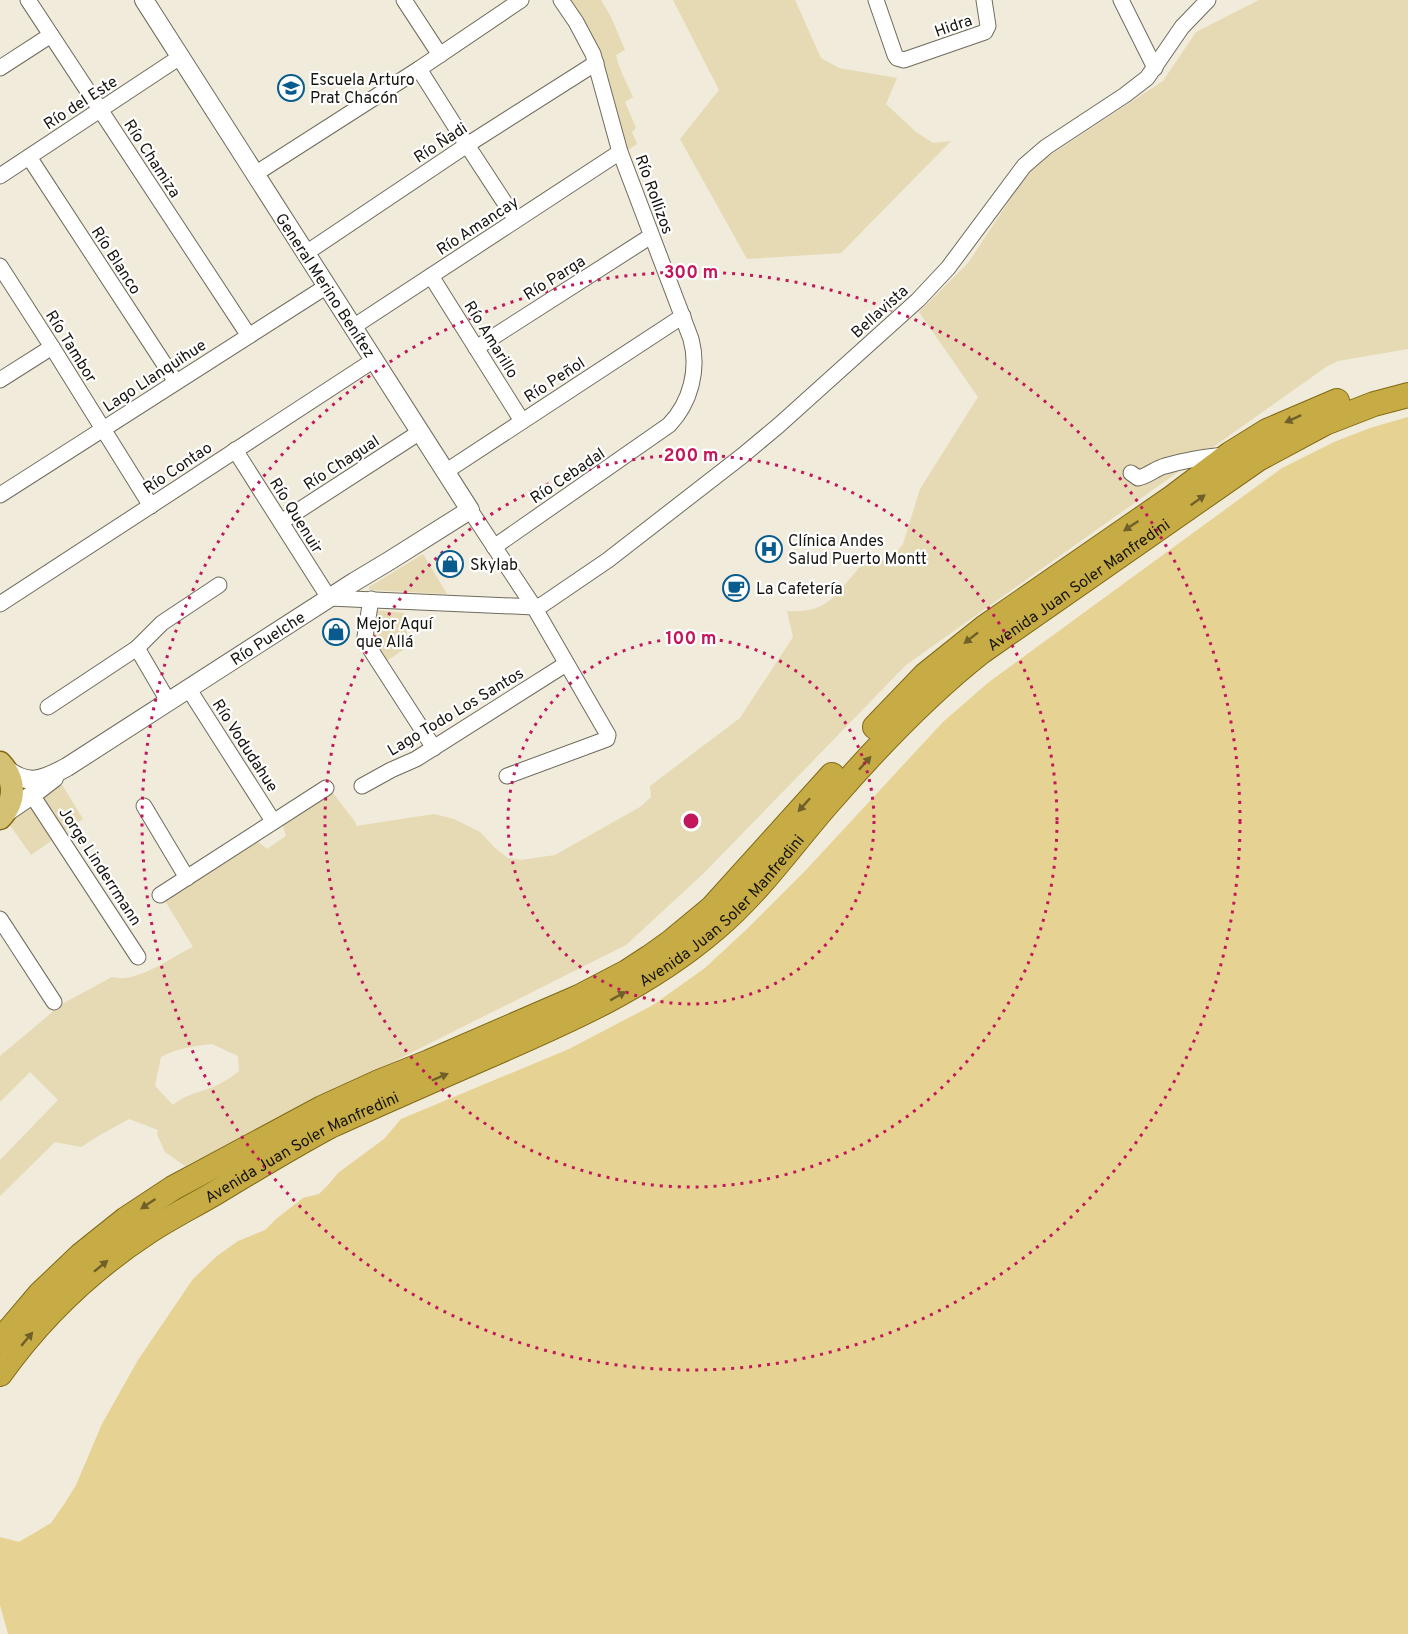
<svg xmlns="http://www.w3.org/2000/svg" width="1408" height="1634" font-family="Overpass,sans-serif">
<style>
.green{fill:#e5dab4;fill-rule:evenodd}
.water{fill:#e6d292}
.lines{fill:none;stroke-linecap:round;stroke-linejoin:round}
.minor-casing{stroke:#6f6b5c;stroke-width:17}
.tertiary-casing{stroke:#6f6b5c;stroke-width:20}
.primary-casing{stroke:#806a14;stroke-width:25}
.trunk-casing{stroke:#806a14;stroke-width:26}
.minor{stroke:#fff;stroke-width:15}
.tertiary{stroke:#fff;stroke-width:18}
.primary{stroke:#d5c174;stroke-width:22}
.trunk{stroke:#c7ac46;stroke-width:24}
.oneway{fill:#6f602a}
.ring{fill:none;stroke:#c2185b;stroke-width:3;stroke-dasharray:3 6}
.labels{text-anchor:middle;stroke-width:4.5;stroke-linejoin:round;paint-order:stroke}
.street-label{font-size:16px;fill:#17150f;stroke:#fff}
.poi-label{font-size:16px;fill:#17150f;stroke:#fff;text-anchor:start}
.centre{fill:#c2185b;stroke:#fff;stroke-width:3}
.ring-label{font-size:18px;text-anchor:middle;font-weight:bold;fill:#c2185b;stroke:#fff;stroke-width:4.5;stroke-linejoin:round;paint-order:stroke}
</style>
<rect width="100%" height="100%" fill="#f0ebda"/>
<g class="green">
<path d="M 565,0 L 601,0 L 611,17 L 625,50 L 616,55 C 619,70 627,83 633,97 L 625,102 L 636,128 L 632,132 L 637,144 L 625,152 Z"/>
<path d="M 673,0 L 795,0 L 821,58 L 839,68 L 897,78 L 886,104 L 916,132 L 933,143 L 951,141 L 841,253 L 747,259 L 680,139 L 719,90 Z"/>
<path d="M 1259,0 L 1408,0 L 1408,349 L 1338,361 L 1326,367 L 906,665 L 704,873 L 626,945 L 185,1166 L 165,1152 L 157,1134 L 158,1130 L 129,1119 L 100,1135 L 81,1147 L 55,1142 L 0,1196 L 0,1160 L 58,1100 L 30,1072 L 0,1102 L 0,1056 L 62,1004 L 112,977 C 137,984 171,957 193,947 L 164,899 L 256,840 L 267,849 L 286,836 L 282,823 L 333,793 L 356,823 L 356,826 L 434,814 L 454,819 L 480,832 L 495,848 L 508,858 L 521,860 L 555,855 L 640,807 L 651,797 L 650,786 L 740,718 L 793,637 L 787,611 C 829,614 835,594 861,566 L 875,564 L 895,554 L 903,544 L 920,489 L 978,397 L 919,312 L 968,263 L 1025,177 L 1038,163 L 1163,81 L 1196,32 ZM 212,1044 L 238,1056 L 239,1071 C 234,1075 229,1079 223,1082 C 206,1092 188,1092 173,1105 L 155,1086 L 161,1057 C 177,1048 195,1046 212,1044 Z"/>
<path d="M 423,554 L 447,594 L 370,590 L 369,589 L 369,587 Z"/>
<path d="M 374,610 L 404,613 L 409,646 L 385,662 L 371,641 Z"/>
<path d="M 61,783 L 83,819 L 63,832 L 45,802 C 44,792 54,788 61,783 Z"/>
<path d="M 31,806 L 54,839 L 31,855 L 7,821 Z"/>
</g>
<path class="water" d="M 1408,417 L 1408,1634 L 8,1634 L 0,1605 L 0,1537 L 19,1542 L 51,1523 L 65,1503 L 76,1485 L 102,1424 L 138,1360 L 193,1279 L 217,1256 L 238,1241 L 265,1230 L 276,1219 L 303,1198 L 319,1194 L 329,1184 L 338,1173 L 384,1139 L 401,1119 L 569,1049 L 653,1005 L 705,968 L 748,928 L 805,871 L 943,722 L 989,682 L 1282,468 L 1334,442 L 1370,428 Z"/>
<g class="lines">
<defs>
<g id="minor">
<path d="M 28,0 L 249,336"/>
<path d="M 404,0 L 440,55"/>
<path d="M 876,0 L 895,55 L 897,58 L 904,60 L 985,32 L 988,26 L 984,0"/>
<path d="M 1121,0 L 1155,68"/>
<path d="M 0,68 L 51,35"/>
<path d="M 419,69 L 467,145 L 516,220"/>
<path d="M 29,157 L 176,382"/>
<path d="M 255,174 L 419,69 L 521,0"/>
<path d="M 0,176 L 180,57"/>
<path d="M 306,253 L 467,145 L 596,63"/>
<path d="M 0,266 L 52,347 L 151,506"/>
<path d="M 431,276 L 522,421"/>
<path d="M 353,327 L 620,152"/>
<path d="M 476,348 L 651,236"/>
<path d="M 0,380 L 52,347"/>
<path d="M 235,450 L 329,598 L 534,607 L 542,605 L 608,560 L 742,456 L 778,426 L 918,300 L 948,268 L 1024,166 L 1046,147 L 1125,95 L 1147,78 L 1182,27 L 1208,0"/>
<path d="M 445,472 L 683,316"/>
<path d="M 1131,473 L 1138,478 C 1148,476 1156,468 1165,466 C 1185,460 1205,457 1224,455"/>
<path d="M 0,495 L 327,286"/>
<path d="M 470,510 L 534,607 L 608,735 L 607,739 L 507,776"/>
<path d="M 281,522 L 420,432"/>
<path d="M 494,547 L 669,425 C 691,402 699,369 691,339 L 620,152 L 593,54 L 576,22 L 561,0"/>
<path d="M 371,599 L 365,637 L 365,641 L 434,748"/>
<path d="M 0,604 L 374,360"/>
<path d="M 137,648 L 162,623 L 219,585"/>
<path d="M 188,688 L 273,821"/>
<path d="M 48,707 L 137,648 L 168,701"/>
<path d="M 362,786 L 391,770 L 416,759 L 566,664"/>
<path d="M 32,795 L 138,957"/>
<path d="M 144,806 L 187,878"/>
<path d="M 160,895 L 326,788"/>
<path d="M 0,919 L 54,1002"/>
</g>
<g id="tertiary">
<path id="s1" d="M 5,768 C 28,787 43,780 67,767 L 354,582 L 389,561 L 470,510 L 144,0"/>
<path d="M 4,814 L 32,795 L 54,778"/>
</g>
<path id="primary" d="M 0,763 C 16,780 16,801 0,818"/>
<g id="trunk">
<path d="M 875,727 L 925,675 L 985,627 L 1173,497 L 1230,454 L 1267,431 L 1337,401"/>
<path d="M 0,1341 L 40,1294 L 81,1255 L 126,1219 L 173,1188 L 322,1108 L 379,1082 L 429,1062 L 579,997 L 627,972 L 650,957 L 671,942 L 712,908 L 832,775"/>
<path id="s2" d="M 0,1374 C 40,1318 90,1270 148,1232 C 169,1218 193,1206 215,1193 C 253,1170 291,1147 330,1126 C 385,1101 440,1077 495,1053 C 573,1019 650,985 715,929 C 759,892 792,844 830,801 C 876,748 925,696 981,652 L 1258,459 L 1325,423 L 1374,404 L 1408,395"/>
</g>
</defs>
<use href="#minor" class="minor-casing"/>
<use href="#tertiary" class="tertiary-casing"/>
<use href="#primary" class="primary-casing"/>
<use href="#trunk" class="trunk-casing"/>
<use href="#minor" class="minor"/>
<use href="#tertiary" class="tertiary"/>
<use href="#primary" class="primary"/>
<use href="#trunk" class="trunk"/>
</g>
<defs><path id="oneway-solid" d="M-6-.8H1V-3.2L6.5 0L1 3.2V.8H-6Z" transform="scale(1.5)"/></defs>
<g class="oneway">
<use href="#oneway-solid" transform="translate(1293 419) rotate(155)"/>
<use href="#oneway-solid" transform="translate(1198 500) rotate(-36)"/>
<use href="#oneway-solid" transform="translate(1131 526) rotate(146)"/>
<use href="#oneway-solid" transform="translate(971 638) rotate(142)"/>
<use href="#oneway-solid" transform="translate(865 763) rotate(-48)"/>
<use href="#oneway-solid" transform="translate(804 805) rotate(132)"/>
<use href="#oneway-solid" transform="translate(618 996) rotate(-29)"/>
<use href="#oneway-solid" transform="translate(440 1077) rotate(-23)"/>
<use href="#oneway-solid" transform="translate(148 1204) rotate(146)"/>
<use href="#oneway-solid" transform="translate(101 1266) rotate(-39)"/>
<use href="#oneway-solid" transform="translate(27 1339) rotate(-50)"/>
</g>
<g class="ring">
<circle cx="691" cy="821" r="183"/>
<circle cx="691" cy="821" r="366"/>
<circle cx="691" cy="821" r="549"/>
</g>
<defs>
<symbol id="school-ring" viewBox="-11 -11 22 22"><circle r="9.5" fill="#fff" stroke="#075b8d" stroke-width="1.5"/><path d="M0-5L7-2L0 1L-7-2ZM-4 1L0 2.5L4 1V4Q0 6-4 4Z" fill="#075b8d"/></symbol>
<symbol id="hospital-ring" viewBox="-11 -11 22 22"><circle r="9.5" fill="#fff" stroke="#075b8d" stroke-width="1.5"/><path d="M-5-5h3v3.5h4V-5h3V5h-3V1.5h-4V5h-3Z" fill="#075b8d"/></symbol>
<symbol id="shop-ring" viewBox="-11 -11 22 22"><circle r="9.5" fill="#fff" stroke="#075b8d" stroke-width="1.5"/><path d="M-5-2.5h2.3a2.7 3.5 0 0 1 5.4 0H5L5.5 6h-11ZM-1.5-2.5h3a1.5 2.3 0 0 0-3 0Z" fill="#075b8d"/></symbol>
<symbol id="cafe-ring" viewBox="-11 -11 22 22"><circle r="9.5" fill="#fff" stroke="#075b8d" stroke-width="1.5"/><path d="M-5.5-4.5H6V0H3Q3 3.5 0 3.5H-2.5Q-5.5 3.5-5.5 0ZM3-3.2v2h1.7v-2ZM-6 4.5H4V6H-6Z" fill="#075b8d"/></symbol>
</defs>
<g fill-rule="evenodd">
<use href="#school-ring" x="276" y="73" width="30" height="30"/>
<use href="#hospital-ring" x="754" y="534" width="30" height="30"/>
<use href="#shop-ring" x="435" y="549" width="30" height="30"/>
<use href="#cafe-ring" x="721" y="573" width="30" height="30"/>
<use href="#shop-ring" x="321" y="617" width="30" height="30"/>
</g>
<g class="labels">
<g class="street-label">
<text transform="translate(953 25) rotate(-19)" y="6">Hidra</text>
<text transform="translate(80 102) rotate(-33)" y="6">Río del Este</text>
<text transform="translate(440 142) rotate(-33)" y="6">Río Ñadi</text>
<text transform="translate(153 158) rotate(57)" y="6">Río Chamiza</text>
<text transform="translate(655 194) rotate(70)" y="6">Río Rollizos</text>
<text transform="translate(477 225) rotate(-33)" y="6">Río Amancay</text>
<text transform="translate(117 260) rotate(57)" y="6">Río Blanco</text>
<text transform="translate(554 277) rotate(-32)" y="6">Río Parga</text>
<text transform="translate(326 285) rotate(57)" y="6">General Merino Benítez</text>
<text transform="translate(879 311) rotate(-42)" y="6">Bellavista</text>
<text transform="translate(492 339) rotate(58)" y="6">Río Amarillo</text>
<text transform="translate(72 346) rotate(58)" y="6">Río Tambor</text>
<text transform="translate(154 375) rotate(-33)" y="6">Lago Llanquihue</text>
<text transform="translate(554 379) rotate(-33)" y="6">Río Peñol</text>
<text transform="translate(341 462) rotate(-33)" y="6">Río Chagual</text>
<text transform="translate(177 467) rotate(-34)" y="6">Río Contao</text>
<text transform="translate(567 475) rotate(-34)" y="6">Río Cebadal</text>
<text transform="translate(297 515) rotate(58)" y="6">Río Quenuir</text>
<text dy="6" stroke="none"><textPath href="#s2" startOffset="1354">Avenida Juan Soler Manfredini</textPath></text>
<text dy="6" stroke="none"><textPath href="#s1" startOffset="306">Río Puelche</textPath></text>
<text transform="translate(455 711) rotate(-31)" y="6">Lago Todo Los Santos</text>
<text transform="translate(246 745) rotate(57)" y="6">Río Vodudahue</text>
<text transform="translate(101 866) rotate(57)" y="6">Jorge Linderrmann</text>
<text dy="6" stroke="none"><textPath href="#s2" startOffset="868">Avenida Juan Soler Manfredini</textPath></text>
<text dy="6" stroke="none"><textPath href="#s2" startOffset="382">Avenida Juan Soler Manfredini</textPath></text>
</g>
<g class="poi-label">
<text x="310" y="85">Escuela Arturo<tspan x="310" dy="18">Prat Chacón</tspan></text>
<text x="788" y="546">Clínica Andes<tspan x="788" dy="18">Salud Puerto Montt</tspan></text>
<text x="470" y="570">Skylab</text>
<text x="756" y="594">La Cafetería</text>
<text x="356" y="629">Mejor Aquí<tspan x="356" dy="18">que Allá</tspan></text>
</g>
</g>
<circle cx="691" cy="821" r="9" class="centre"/>
<g class="ring-label">
<text x="691" y="278">300 m</text>
<text x="691" y="461">200 m</text>
<text x="691" y="644">100 m</text>
</g>
</svg>
